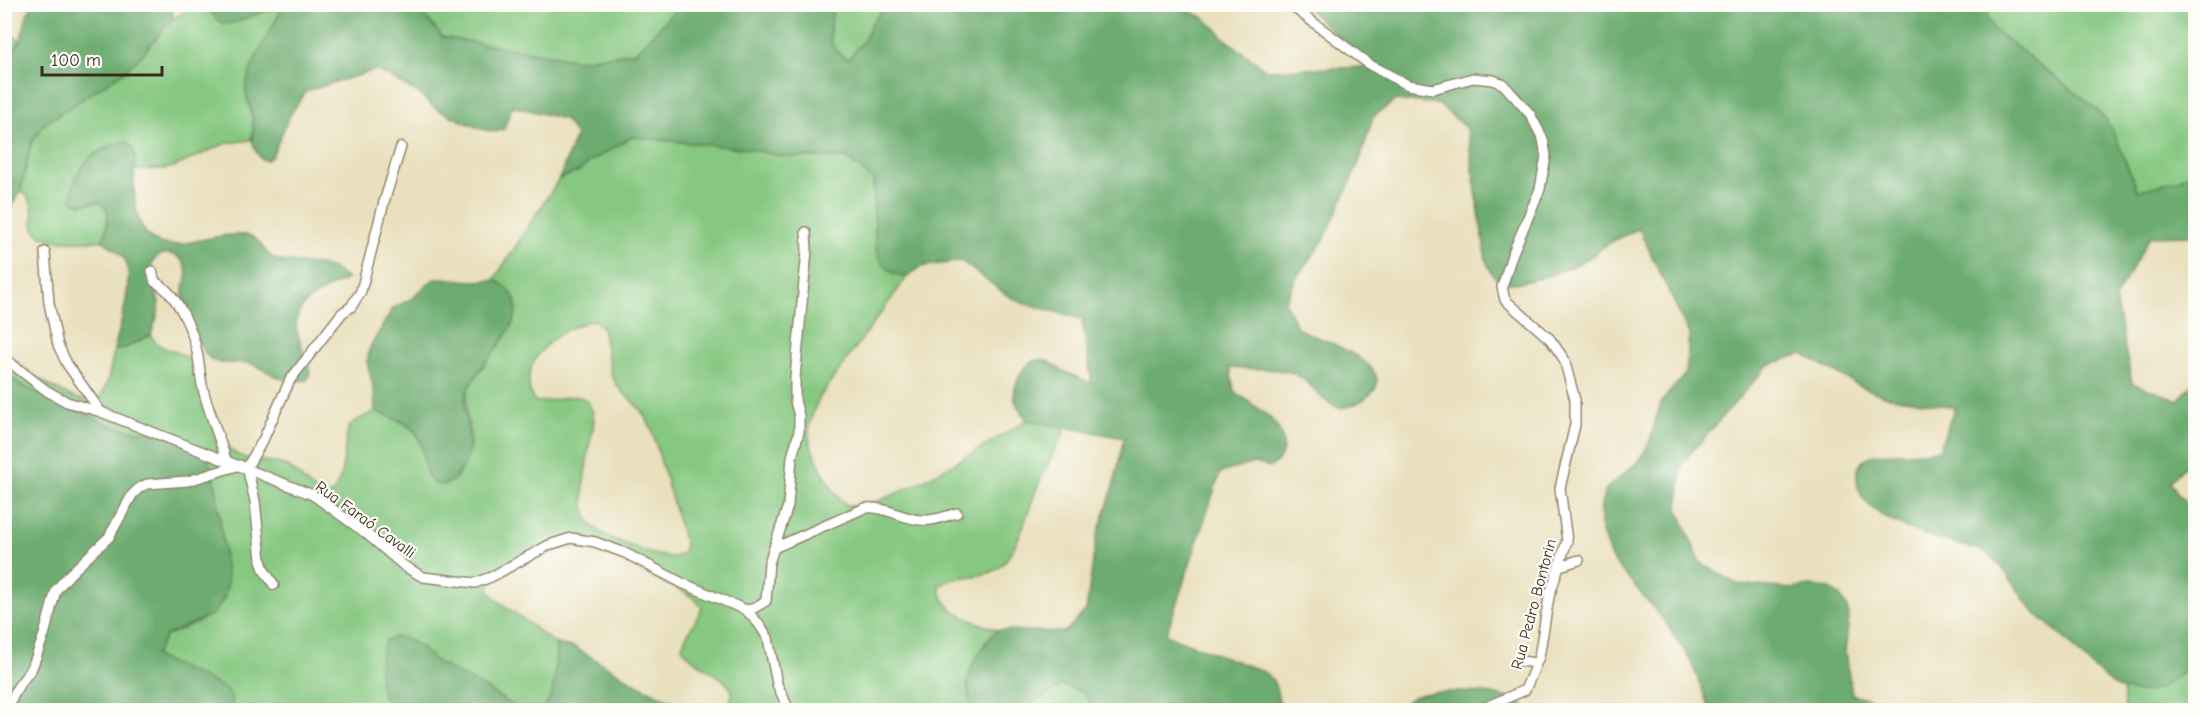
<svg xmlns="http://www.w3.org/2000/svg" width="2200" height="715" font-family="'Comic Neue',sans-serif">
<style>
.green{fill:#86c881;stroke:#607950;stroke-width:1.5;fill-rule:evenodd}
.forest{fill:#6cac6f;stroke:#546b46;stroke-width:1.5}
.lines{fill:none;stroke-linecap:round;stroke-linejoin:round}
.minor-casing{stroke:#92856e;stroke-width:12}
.minor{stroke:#fff;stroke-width:9}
.labels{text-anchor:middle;stroke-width:4.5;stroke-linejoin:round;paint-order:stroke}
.street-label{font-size:16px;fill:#3b2a1e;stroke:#fdfcf7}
</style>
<rect width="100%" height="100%" fill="#fdfcf7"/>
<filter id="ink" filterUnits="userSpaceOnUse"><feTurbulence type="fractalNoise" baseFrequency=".0167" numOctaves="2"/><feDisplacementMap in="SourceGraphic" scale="12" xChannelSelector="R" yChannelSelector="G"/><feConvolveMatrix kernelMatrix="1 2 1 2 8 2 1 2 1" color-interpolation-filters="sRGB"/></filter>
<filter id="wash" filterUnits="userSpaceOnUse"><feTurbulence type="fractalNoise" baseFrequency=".008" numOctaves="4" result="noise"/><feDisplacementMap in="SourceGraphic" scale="24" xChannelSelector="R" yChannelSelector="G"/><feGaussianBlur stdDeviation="1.35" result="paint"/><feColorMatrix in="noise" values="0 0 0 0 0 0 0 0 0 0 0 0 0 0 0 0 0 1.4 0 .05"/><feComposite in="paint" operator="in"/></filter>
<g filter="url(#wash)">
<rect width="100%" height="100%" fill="#e9e0bd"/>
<g class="green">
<path d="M 196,5 L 208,5 L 210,12 L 232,23 L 284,5 C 275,24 246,70 246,89 C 247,109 257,117 251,140 L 226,143 L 174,167 L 163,169 L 135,170 L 133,149 L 81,204 L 100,202 L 108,211 L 107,226 L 103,241 C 87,240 64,243 49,239 C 18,230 46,209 21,191 L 31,144 L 43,125 L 142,55 L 172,19 Z"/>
<path d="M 416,5 L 678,5 L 670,17 L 636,52 L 578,60 L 442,37 Z"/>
<path d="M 834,5 L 886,5 L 872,23 L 864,40 L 848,60 C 824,48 829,26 834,5 Z"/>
<path d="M 1983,5 L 2195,5 L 2195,172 L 2178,180 L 2138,191 L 2115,136 L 2095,108 L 1993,29 Z"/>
<path d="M 5,33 L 21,40 L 5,64 Z"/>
<path d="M 632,137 L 751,149 L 780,156 L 847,158 L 873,180 L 876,250 C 880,262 894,276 907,277 L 821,395 C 804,429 805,438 823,472 C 829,482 836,499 847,505 C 871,518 1001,436 1027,420 L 1066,428 C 1058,445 1049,461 1041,478 C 1030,502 1019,553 997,569 C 980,580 957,573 940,586 C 940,613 977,622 997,630 L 985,643 L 967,685 L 971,710 L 725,710 C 728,705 733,698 732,692 C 728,676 692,665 682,647 C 686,632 697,622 702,607 C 690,591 672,588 655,579 C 639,570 624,558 607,551 C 572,536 518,562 490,583 L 489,591 L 496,599 L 556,644 C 555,664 558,697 541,710 L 520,710 L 485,688 L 438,663 L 419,646 L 404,638 L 379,680 L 388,710 L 232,710 L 233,707 L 215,683 L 155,656 L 165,636 L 201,621 L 226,565 L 214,473 L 125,430 C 104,425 88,414 68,405 C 46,394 22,390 5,372 L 4,353 C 20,366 78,411 98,398 C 108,392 112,361 114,350 L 125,348 L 151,335 C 157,352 182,349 192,362 C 200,374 202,388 207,401 C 210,406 214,411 217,417 C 221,426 221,439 228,447 C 242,464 265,458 284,465 C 299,472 308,489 324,496 L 333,493 L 341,477 L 348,428 L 355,421 L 375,411 C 415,427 420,427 426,471 L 446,485 C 461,474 472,454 470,435 C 468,418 464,405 468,388 L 512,325 L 501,283 L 494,280 L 559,179 L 579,171 L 591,161 ZM 595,320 L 602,327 L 612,377 L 618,387 L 641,410 L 651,427 L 685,545 L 683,553 C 672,561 651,554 639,549 C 624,543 606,538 594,527 C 572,508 591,446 594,420 C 588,377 556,407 534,401 C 513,362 560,326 595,320 Z"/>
<path d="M 2195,661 L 2195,710 L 2125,710 L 2122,689 L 2144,692 L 2169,681 Z"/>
<path d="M 1062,685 L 1083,692 L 1095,710 L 1028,710 L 1032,703 Z"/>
</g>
<g class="forest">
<path d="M 34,4 L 174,5 L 172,19 L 142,55 L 124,72 L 43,125 L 31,144 L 21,191 L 5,216 L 5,64 L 21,40 L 27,14 Z"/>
<path d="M 284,4 L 416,5 L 442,37 L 578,60 L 636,52 L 669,17 L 678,5 L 834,5 C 829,26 824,48 848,59 L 864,40 L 872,23 L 886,5 L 1178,5 L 1188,11 L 1201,16 L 1217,29 L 1223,37 L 1266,70 L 1370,67 L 1304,5 L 1983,5 L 1993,29 L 2095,108 L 2106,120 L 2115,136 L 2138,191 L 2178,180 L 2195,172 L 2195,235 L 2150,236 L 2115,299 L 2132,383 L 2178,400 L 2195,382 L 2195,455 L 2170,482 L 2195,517 L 2195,661 C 2171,680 2157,699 2124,690 C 2105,684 2077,650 2062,636 C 2051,626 2038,618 2029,606 C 2015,589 2004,564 1986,553 C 1979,548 1968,547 1960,545 C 1930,536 1860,520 1857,481 C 1855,449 1887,453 1907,453 C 1918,453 1929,451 1939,450 L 1955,407 L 1884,396 L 1860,386 L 1802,354 L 1768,365 L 1682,463 L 1678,509 L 1700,562 L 1737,584 L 1791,589 L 1809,586 L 1829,588 L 1839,595 L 1847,607 L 1849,619 L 1845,652 L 1852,694 L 1908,710 L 1710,710 L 1690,659 L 1663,619 L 1611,558 L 1601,530 L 1601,504 L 1606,489 L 1640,460 L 1650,440 L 1661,402 L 1686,373 L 1689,334 L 1639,229 C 1629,233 1618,238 1609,243 C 1601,248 1595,255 1587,259 C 1569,269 1515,291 1498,280 C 1491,275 1489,267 1486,260 L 1467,129 L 1438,104 L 1396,100 L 1373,117 L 1359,163 L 1324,240 L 1298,275 L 1285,302 L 1298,329 C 1317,338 1407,367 1367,397 C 1360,403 1347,409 1337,407 C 1319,402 1309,377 1290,372 C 1275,368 1246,369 1230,368 L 1234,391 C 1253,407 1285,419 1283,449 C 1282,458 1278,462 1270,467 L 1254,463 L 1220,473 L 1166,635 L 1262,671 C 1280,682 1275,693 1282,710 L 1095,710 L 1083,692 L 1062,685 L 1032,703 L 1028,710 L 971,710 C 962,675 974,656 997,630 L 1065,632 L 1086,610 L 1096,540 L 1113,488 L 1124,438 L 1027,420 C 1023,414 1017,407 1015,400 C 1011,384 1026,357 1045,360 C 1051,361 1056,367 1061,370 C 1071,375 1082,379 1092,383 L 1082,319 L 1022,303 L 1007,295 L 961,261 L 920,267 L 907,277 C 891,276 881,264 876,250 L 873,180 L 847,158 L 780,156 L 751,149 L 632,137 L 591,161 L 579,171 L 559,179 L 576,135 L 564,119 L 512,106 L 504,129 L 496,132 L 481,129 L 458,119 L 435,108 L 417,92 L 376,70 L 306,91 L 290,115 L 272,156 L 266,161 L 261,159 C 248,140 254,141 253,120 C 253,110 246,99 246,89 C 246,70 275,23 284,4 Z"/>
<path d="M 208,5 L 280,5 C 268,9 232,27 222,23 C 215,20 210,11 208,5 Z"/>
<path d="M 122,142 L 128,142 L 133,149 L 135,156 C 133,191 129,253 182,244 C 203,240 225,233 246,235 C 261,236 264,256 277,260 C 303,266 325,259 347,279 C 325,290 290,302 297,332 C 301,346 307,359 310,373 L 307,380 C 278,385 276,373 252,364 C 240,360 224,367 212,360 C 202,355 183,311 183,299 C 182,289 189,278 186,268 C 183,253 158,247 152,264 C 147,278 158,290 159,304 C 159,314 154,325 151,335 L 125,348 L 114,350 C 119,329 136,277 124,258 C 119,251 110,246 103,241 L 107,226 L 108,211 L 100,202 L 81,204 L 71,200 C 73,168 93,150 122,142 Z"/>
<path d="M 443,278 C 453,279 464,281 475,281 C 482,281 490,279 497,281 C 502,283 504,286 508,289 C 540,322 469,366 465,399 C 462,430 481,443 459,473 C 454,480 448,485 440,485 C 420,484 427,447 418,435 C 409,421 389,417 375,411 L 374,390 L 367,362 L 370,347 L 393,308 L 413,298 L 426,285 L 435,279 Z"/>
<path d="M 4,372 L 22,386 L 69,405 L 112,427 L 166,435 L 204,452 L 214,473 L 228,583 L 224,599 L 213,614 L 165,636 L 155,656 L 227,689 L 232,698 L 232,710 L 5,710 Z"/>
<path d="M 395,637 L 404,638 L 419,646 L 438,663 L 485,688 L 520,710 L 388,710 C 379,687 375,663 386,640 Z"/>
<path d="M 556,644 L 574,647 L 642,687 L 692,710 L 541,710 C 558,697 555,664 556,644 Z"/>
<path d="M 1459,692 C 1481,692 1512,693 1529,710 L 1399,710 C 1410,690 1439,692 1459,692 Z"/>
</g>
</g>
<g filter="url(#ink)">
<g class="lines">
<defs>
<g id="minor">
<path d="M 1289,4 L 1370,65 L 1408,85 L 1433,89 L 1473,78 L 1493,80 L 1503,84 L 1530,114 L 1543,139 L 1546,156 L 1540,189 L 1512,255 L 1502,287 L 1505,300 L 1550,339 L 1564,359 L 1575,400 L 1575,425 L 1560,488 L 1567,541 L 1549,597 L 1539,657 L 1525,690 L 1479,710"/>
<path d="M 45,252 L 49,303 L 58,345 L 67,364 L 101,412"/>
<path d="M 152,271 L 155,282 C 178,293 194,333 198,357 C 200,367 200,378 203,389 C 209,413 219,436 226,460"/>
<path d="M 4,358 L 47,391 L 67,402 L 101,412 L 313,495 L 367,534 L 404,566 L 423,577 L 475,583 L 491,577 L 549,545 L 571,538 L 595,542 L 625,553 L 682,583 L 746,610 L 759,624 L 768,638 L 777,684 L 789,710"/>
<path d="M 774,548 L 865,508 C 884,506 901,518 920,520 C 932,522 945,516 957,513"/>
<path d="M 1560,566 L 1579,560"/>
<path d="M 274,585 L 264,570 L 261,560 L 255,501 L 247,467 L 263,440 L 290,380 L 342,313 L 351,307 L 361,291 L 384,202 L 401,147"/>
<path d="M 746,610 L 752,609 L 766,601 L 769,563 L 788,506 L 792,457 L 799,432 L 799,416 L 795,401 L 795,378 L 807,250 L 806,232"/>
<path d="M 1520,661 L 1536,663"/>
<path d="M 7,710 L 17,688 L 32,668 L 44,635 L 56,590 L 70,574 L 109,537 L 132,495 L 139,488 L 147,484 L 188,481 L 240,465"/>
</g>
</defs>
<use href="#minor" class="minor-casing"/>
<use href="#minor" class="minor"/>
</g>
</g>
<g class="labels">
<g class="street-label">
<text transform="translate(366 519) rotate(36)" y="6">Rua Faraó Cavalli</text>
<text transform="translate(1533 604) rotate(-75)" y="6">Rua Pedro Bontorin</text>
</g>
</g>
<rect width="2200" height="715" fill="none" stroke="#fdfcf7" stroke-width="24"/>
<path d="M42 66v9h120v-9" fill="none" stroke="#3b2a1e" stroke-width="3"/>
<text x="51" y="66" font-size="18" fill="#3b2a1e" stroke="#fdfcf7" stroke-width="4.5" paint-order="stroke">100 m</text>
</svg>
